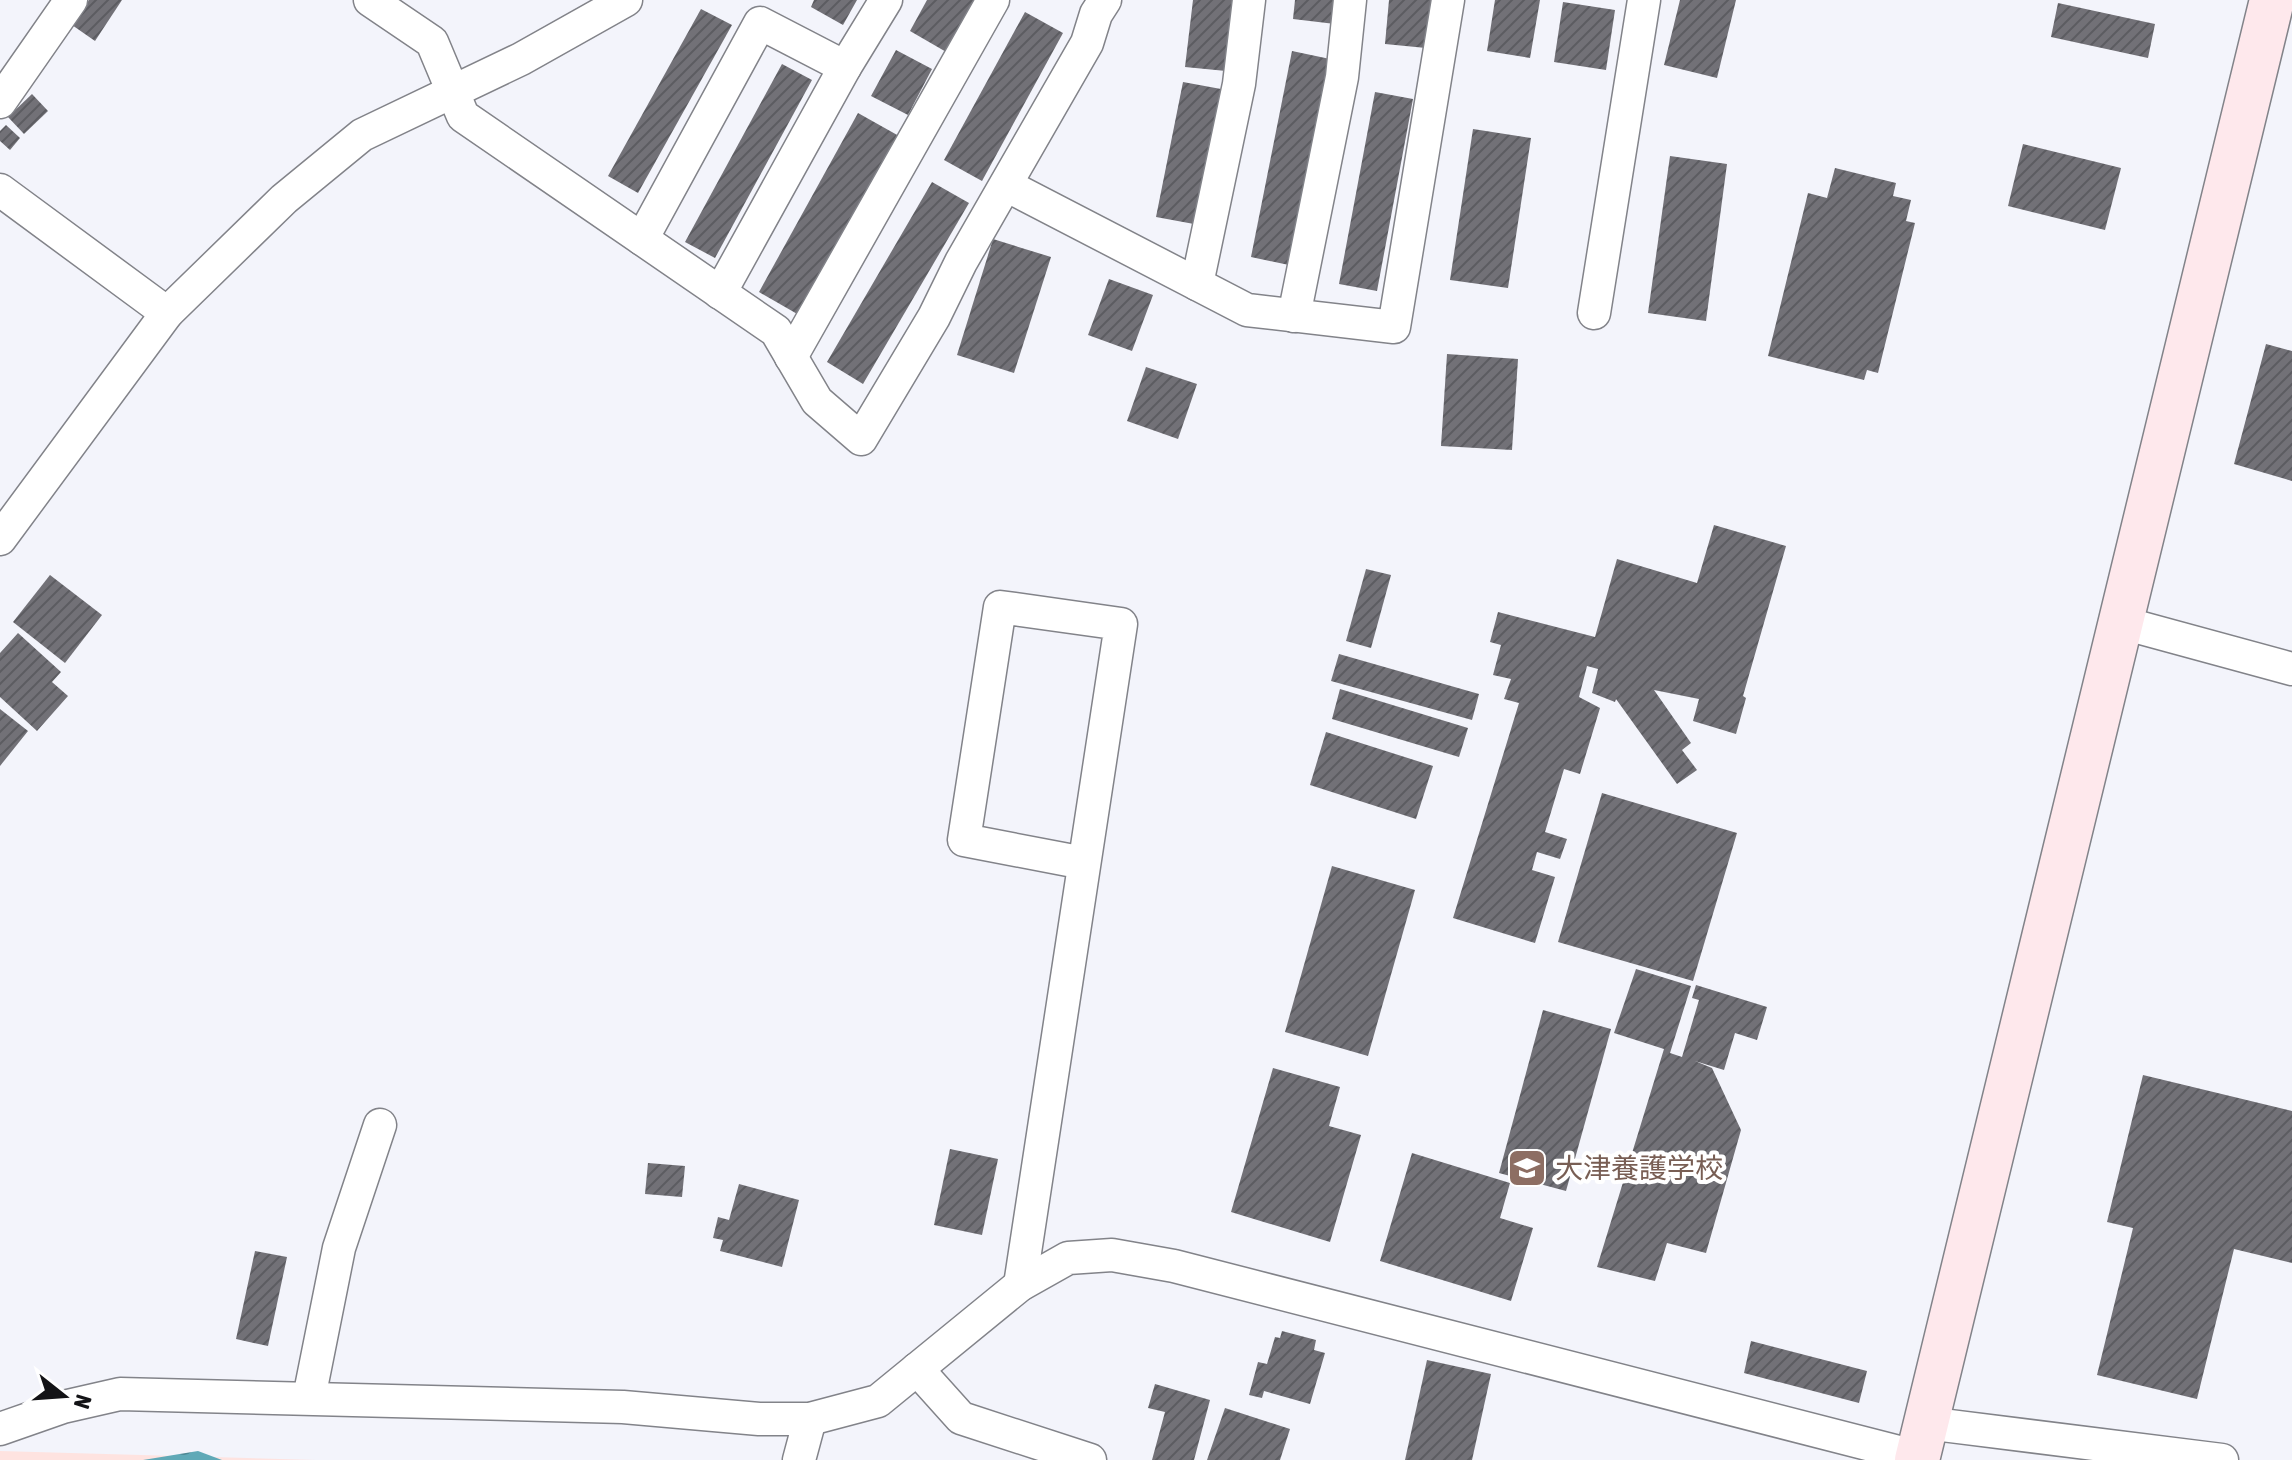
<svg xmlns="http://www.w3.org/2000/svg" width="2292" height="1460" font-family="'Asap Condensed','Noto Sans JP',sans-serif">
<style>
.education{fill:#fee3e0}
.water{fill:url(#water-waves)}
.building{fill:url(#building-hatch)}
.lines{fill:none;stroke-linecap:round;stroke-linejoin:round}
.street-casing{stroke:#828389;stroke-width:35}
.secondary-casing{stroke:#828389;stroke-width:47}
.street{stroke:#fff;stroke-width:32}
.secondary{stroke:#fee8ec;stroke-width:44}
.labels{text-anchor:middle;stroke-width:8;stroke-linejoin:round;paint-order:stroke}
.education-label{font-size:28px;fill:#785e54;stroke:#fff;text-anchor:start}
</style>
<defs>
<pattern id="water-waves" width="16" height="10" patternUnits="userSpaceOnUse" patternTransform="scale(2)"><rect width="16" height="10" fill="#5fa9b7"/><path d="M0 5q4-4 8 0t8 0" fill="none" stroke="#4d8894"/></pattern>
<pattern id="building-hatch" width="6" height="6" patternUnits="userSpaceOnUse" patternTransform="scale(2)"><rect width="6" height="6" fill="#727177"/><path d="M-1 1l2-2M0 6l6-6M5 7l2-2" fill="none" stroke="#5c5c61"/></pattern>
</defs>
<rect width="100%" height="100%" fill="#f3f4fb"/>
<path class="education" d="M 0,1451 L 316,1460 L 0,1460 Z"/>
<path class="water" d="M 198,1451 L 222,1460 L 143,1460 Z"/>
<g class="building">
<path d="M 89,0 L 122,0 L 95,41 L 72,25 Z"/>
<path d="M 814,0 L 857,0 L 843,25 L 811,7 Z"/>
<path d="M 927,0 L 978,0 L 948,53 L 910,31 Z"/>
<path d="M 1193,0 L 1235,0 L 1226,71 L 1185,67 Z"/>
<path d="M 1295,0 L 1338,0 L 1335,24 L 1293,19 Z"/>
<path d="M 1389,0 L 1431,0 L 1426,48 L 1385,44 Z"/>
<path d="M 1495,0 L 1540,0 L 1530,58 L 1487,51 Z"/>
<path d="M 1680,0 L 1736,0 L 1717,78 L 1664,65 Z"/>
<path d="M 1563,2 L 1615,10 L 1606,70 L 1554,62 Z"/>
<path d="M 2058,3 L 2155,24 L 2148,58 L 2051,37 Z"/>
<path d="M 701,9 L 732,25 L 638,193 L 608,176 Z"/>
<path d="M 1025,12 L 1063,33 L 982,181 L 944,160 Z"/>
<path d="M 896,50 L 932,69 L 908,115 L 871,96 Z"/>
<path d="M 1292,51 L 1330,59 L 1289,265 L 1251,257 Z"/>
<path d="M 782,64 L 812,80 L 715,258 L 685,242 Z"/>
<path d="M 1183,82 L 1221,89 L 1194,224 L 1156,217 Z"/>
<path d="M 1375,92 L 1413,99 L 1377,291 L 1339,284 Z"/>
<path d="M 32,94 L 48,111 L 24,134 L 8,117 Z"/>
<path d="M 858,113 L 899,136 L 799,315 L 759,292 Z"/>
<path d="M 6,125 L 20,138 L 10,150 L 0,141 L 0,131 Z"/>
<path d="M 1473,129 L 1531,138 L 1508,288 L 1450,280 Z"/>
<path d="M 2023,144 L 2121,168 L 2105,230 L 2008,206 Z"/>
<path d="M 1670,156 L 1727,164 L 1706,321 L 1648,313 Z"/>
<path d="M 1835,168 L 1896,183 L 1893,196 L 1911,200 L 1906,221 L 1915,223 L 1878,373 L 1867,370 L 1864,380 L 1768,356 L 1808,193 L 1827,198 Z"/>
<path d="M 932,182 L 969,203 L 863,384 L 827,362 Z"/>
<path d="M 993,239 L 1051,257 L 1014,373 L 957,355 Z"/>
<path d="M 1109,279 L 1153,295 L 1132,351 L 1088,335 Z"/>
<path d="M 2266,344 L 2292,351 L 2292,481 L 2234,464 Z"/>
<path d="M 1447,354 L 1518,359 L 1512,450 L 1441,446 Z"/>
<path d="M 1146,367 L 1197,384 L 1178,439 L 1127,421 Z"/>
<path d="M 1714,525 L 1786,546 L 1743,696 L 1746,698 L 1736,734 L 1693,721 L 1699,699 L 1654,690 L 1691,743 L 1682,750 L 1697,770 L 1677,784 L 1616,699 L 1615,702 L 1592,693 L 1598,669 L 1587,666 L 1579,697 L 1600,708 L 1580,774 L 1564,769 L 1545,832 L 1567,839 L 1560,859 L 1537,852 L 1532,870 L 1555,877 L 1535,943 L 1453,918 L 1519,703 L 1504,699 L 1511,679 L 1493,675 L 1501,645 L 1490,642 L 1498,612 L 1595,637 L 1617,559 L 1697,583 Z"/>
<path d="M 1366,569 L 1391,575 L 1371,648 L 1346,641 Z"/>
<path d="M 50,575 L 102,615 L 65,663 L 13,622 Z"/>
<path d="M 18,633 L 61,672 L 52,682 L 68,696 L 37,731 L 0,697 L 0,653 Z"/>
<path d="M 1339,654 L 1479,694 L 1472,720 L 1331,681 Z"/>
<path d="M 1340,689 L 1468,728 L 1459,757 L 1332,719 Z"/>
<path d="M 0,709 L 28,731 L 0,766 Z"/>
<path d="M 1326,732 L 1433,766 L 1416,819 L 1310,785 Z"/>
<path d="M 1602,793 L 1737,833 L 1693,981 L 1558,942 Z"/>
<path d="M 1332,866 L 1415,890 L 1368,1056 L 1285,1032 Z"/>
<path d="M 1636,969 L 1691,986 L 1670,1053 L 1682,1057 L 1699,1000 L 1692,998 L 1696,985 L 1767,1007 L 1757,1040 L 1735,1033 L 1724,1070 L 1695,1061 L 1712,1068 L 1741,1130 L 1706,1253 L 1667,1243 L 1655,1281 L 1597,1267 L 1664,1049 L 1614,1033 Z"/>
<path d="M 1543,1010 L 1611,1029 L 1566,1191 L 1499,1173 Z"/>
<path d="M 1273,1068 L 1340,1087 L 1329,1126 L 1361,1135 L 1330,1242 L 1231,1212 Z"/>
<path d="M 2143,1075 L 2292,1111 L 2292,1263 L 2234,1249 L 2197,1399 L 2097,1375 L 2133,1228 L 2107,1222 Z"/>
<path d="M 950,1149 L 998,1159 L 982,1235 L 934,1225 Z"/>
<path d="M 1412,1153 L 1510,1183 L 1500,1218 L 1533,1228 L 1511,1301 L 1380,1261 Z"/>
<path d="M 648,1163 L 685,1166 L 682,1197 L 645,1194 Z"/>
<path d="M 739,1184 L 799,1200 L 782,1267 L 720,1251 L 723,1240 L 713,1238 L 718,1217 L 729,1220 Z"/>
<path d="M 255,1251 L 287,1257 L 268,1346 L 236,1339 Z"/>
<path d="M 1282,1331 L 1316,1340 L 1314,1350 L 1325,1353 L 1310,1404 L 1264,1391 L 1262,1398 L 1249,1395 L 1258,1362 L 1267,1364 L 1275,1337 L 1280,1338 Z"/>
<path d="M 1751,1341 L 1867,1371 L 1859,1403 L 1744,1373 Z"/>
<path d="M 1427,1360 L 1491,1374 L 1472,1460 L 1405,1460 Z"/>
<path d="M 1155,1384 L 1210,1400 L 1194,1460 L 1152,1460 L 1165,1412 L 1148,1408 Z"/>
<path d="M 1225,1408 L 1290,1429 L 1280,1460 L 1207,1460 Z"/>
</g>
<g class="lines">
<defs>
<g id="street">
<path d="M 370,0 L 432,42 L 463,116 L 776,331 L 817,401 L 861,439 L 934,317 L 961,262 L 1087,43 L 1096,14 L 1105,0"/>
<path d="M 0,102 L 71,0"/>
<path d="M 1006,185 L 1247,310 L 1394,327 L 1448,0"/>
<path d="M 0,190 L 167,313"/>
<path d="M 642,239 L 760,23 L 845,67 L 886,0"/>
<path d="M 1197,284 L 1239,84 L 1249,0"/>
<path d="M 720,293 L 845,67"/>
<path d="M 1594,313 L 1644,0"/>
<path d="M 1294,316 L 1342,77 L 1350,0"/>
<path d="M 791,357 L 993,0"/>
<path d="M 0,539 L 167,313 L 284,199 L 362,135 L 521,59 L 626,0"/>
<path d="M 2123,623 L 2292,669"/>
<path d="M 1020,1285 L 1121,624 L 1000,607 L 964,840 L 1084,863"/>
<path d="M 917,1369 L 961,1418 L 1090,1460"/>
<path d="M 309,1398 L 339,1248 L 380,1125"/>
<path d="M 1926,1423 L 2222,1460"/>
<path d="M 0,1429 L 63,1407 L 120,1394 L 623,1407 L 759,1419 L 810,1419 L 878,1401 L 1020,1285 L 1068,1258 L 1112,1255 L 1174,1266 L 1918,1457"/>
<path d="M 799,1460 L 810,1419"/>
</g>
<path id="secondary" d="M 1917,1460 L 2272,0"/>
</defs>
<use href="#street" class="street-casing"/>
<use href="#secondary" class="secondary-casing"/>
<use href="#street" class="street"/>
<use href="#secondary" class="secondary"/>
</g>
<defs>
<symbol id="school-square" viewBox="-11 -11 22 22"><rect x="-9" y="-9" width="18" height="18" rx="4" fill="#8d6e63" stroke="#fff"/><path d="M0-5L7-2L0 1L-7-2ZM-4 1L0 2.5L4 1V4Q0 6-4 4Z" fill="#fff"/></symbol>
</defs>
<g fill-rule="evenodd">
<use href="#school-square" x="1505" y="1146" width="44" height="44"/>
</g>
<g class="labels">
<g class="education-label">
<text x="1555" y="1178">大津養護学校</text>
</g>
</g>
<g transform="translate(64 1396) rotate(107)" stroke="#ffffff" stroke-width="6" paint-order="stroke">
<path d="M0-6L14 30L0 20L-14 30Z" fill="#131316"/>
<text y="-12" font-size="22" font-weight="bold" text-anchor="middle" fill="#131316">N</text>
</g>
</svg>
